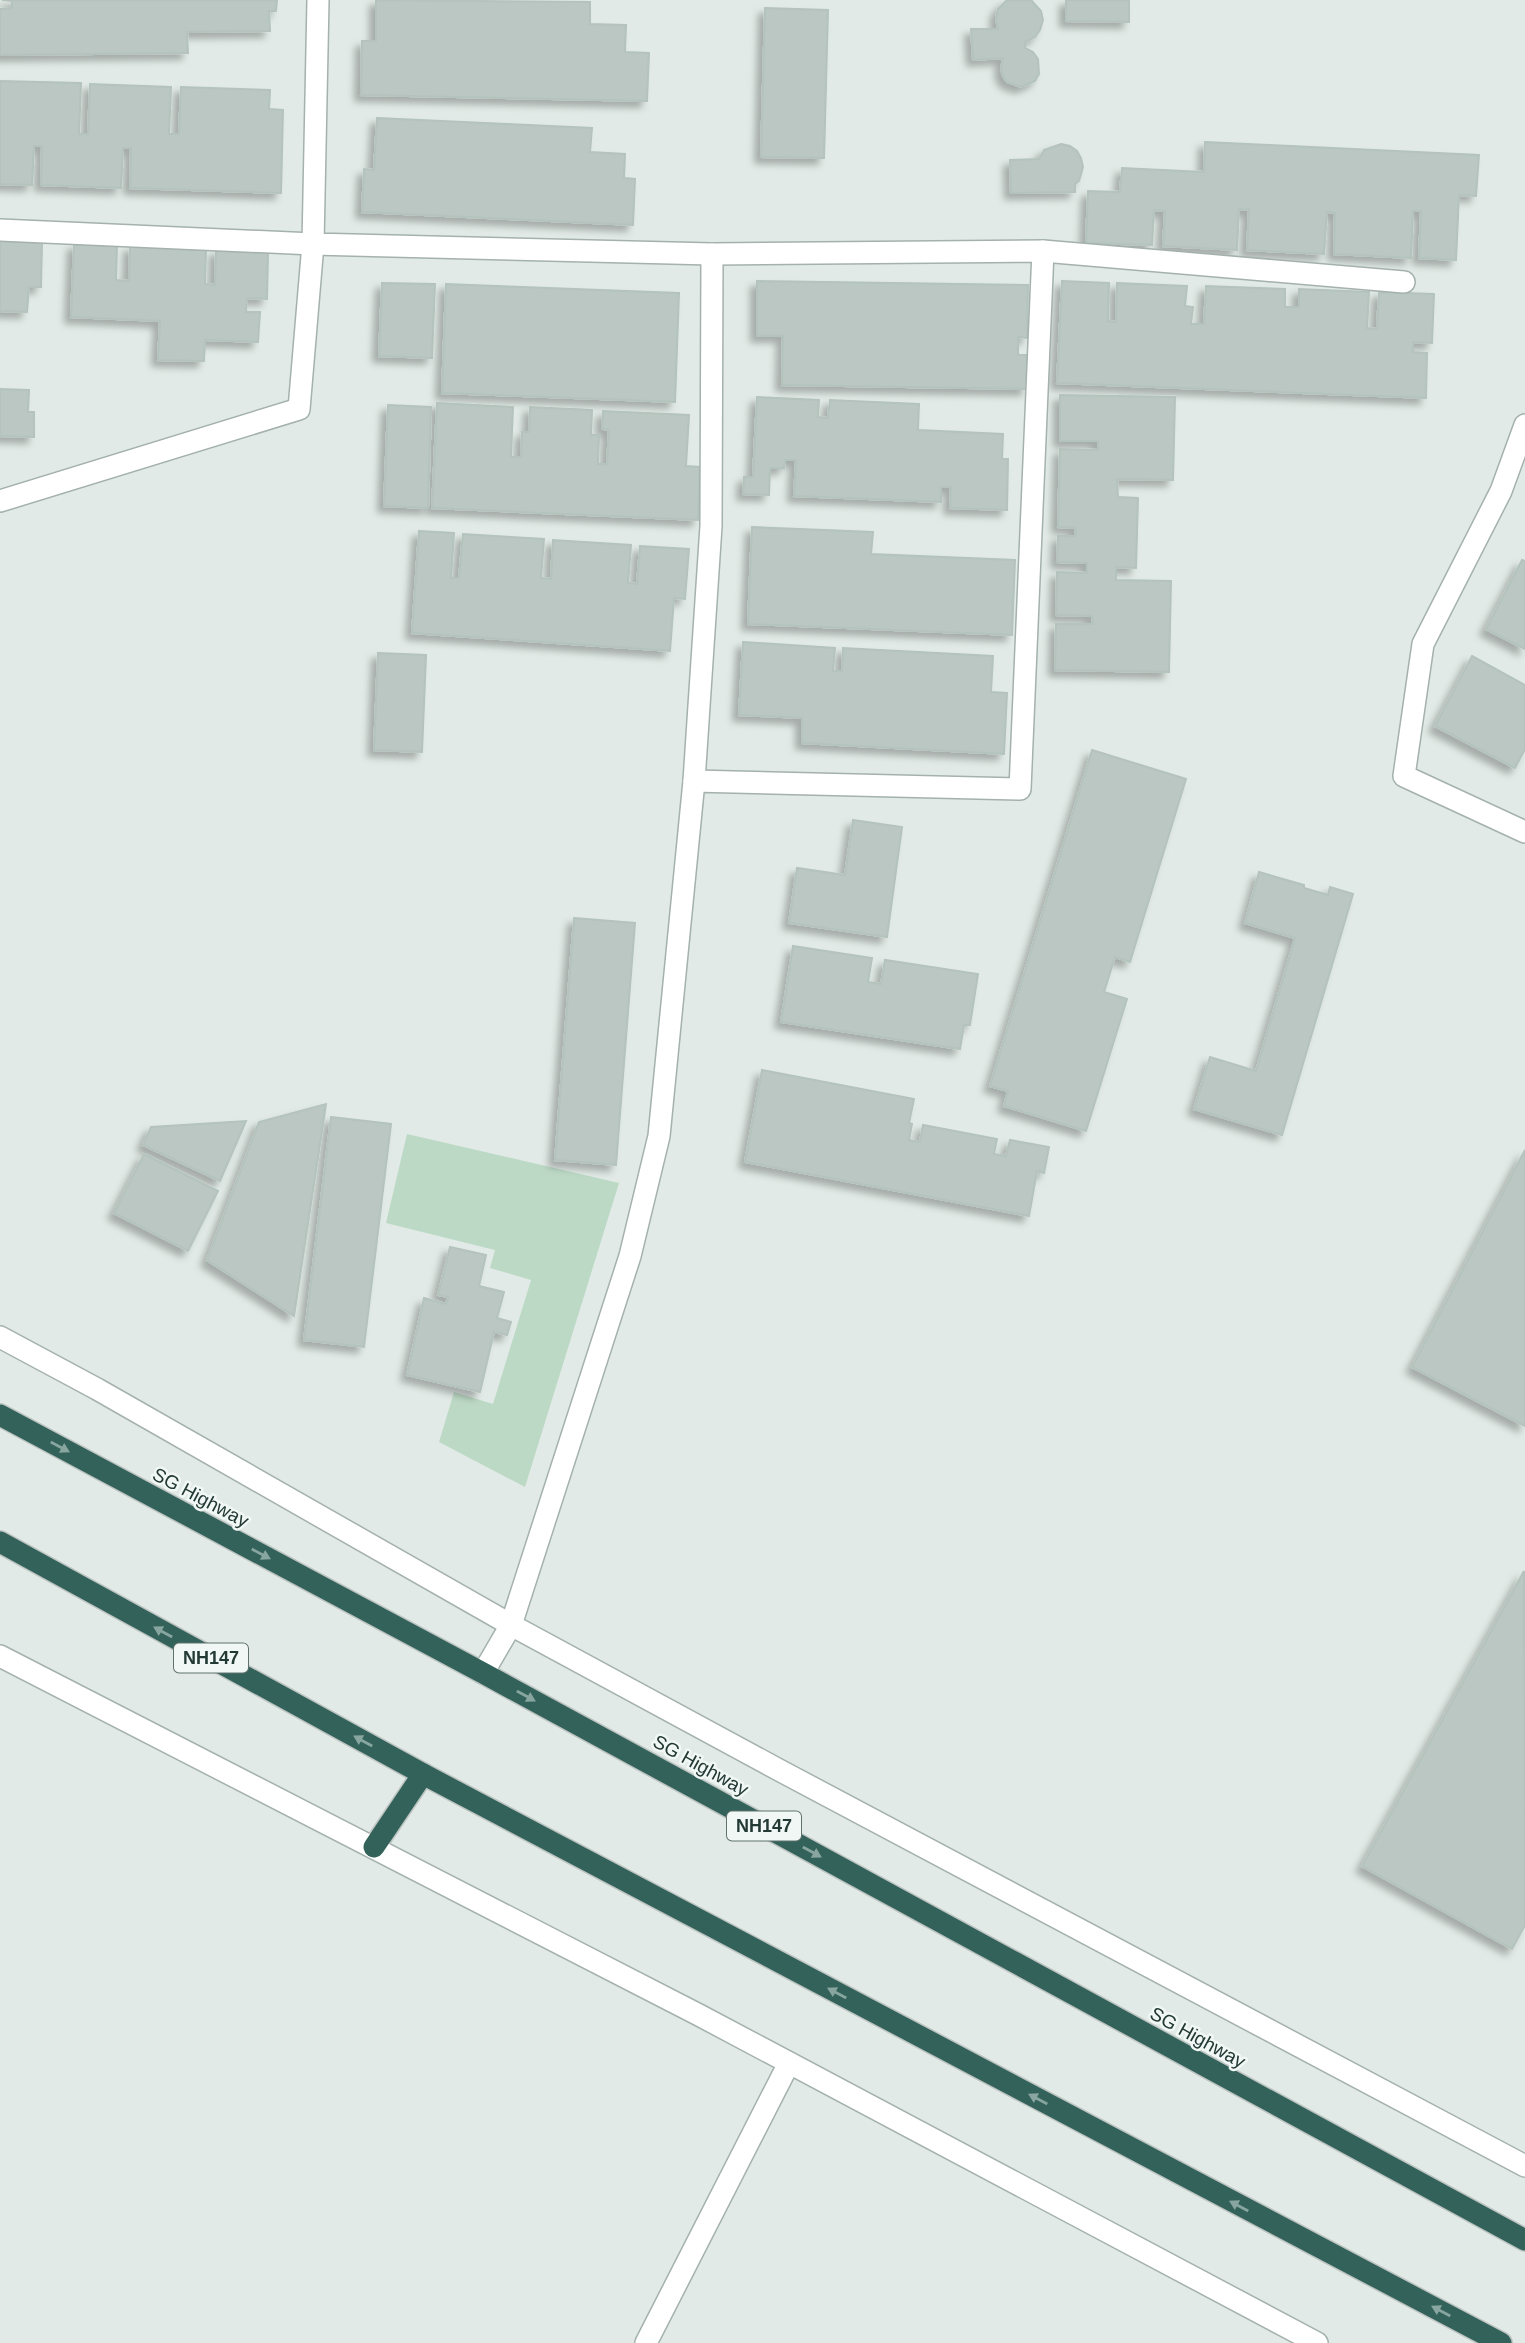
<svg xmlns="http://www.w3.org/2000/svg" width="1525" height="2343" font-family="Helvetica,sans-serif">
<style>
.green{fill:#bcd9c5}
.building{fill:#bac7c2;stroke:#b4c3bd;stroke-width:2;filter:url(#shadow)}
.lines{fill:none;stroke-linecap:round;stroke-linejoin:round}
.minor-casing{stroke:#a4b1ad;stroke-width:24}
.highway-casing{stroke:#bdc4c2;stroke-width:24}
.minor{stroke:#fff;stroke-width:21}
.highway{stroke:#32625a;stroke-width:21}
.oneway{fill:#88a59f}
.labels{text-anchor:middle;stroke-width:5;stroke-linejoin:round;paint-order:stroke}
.shield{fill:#f1f7f4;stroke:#61726e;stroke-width:2}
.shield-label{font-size:18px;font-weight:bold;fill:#233934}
.street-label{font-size:19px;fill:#233934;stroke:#f1f7f4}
</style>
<defs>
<filter id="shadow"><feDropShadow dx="-6" dy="6" stdDeviation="3.5" flood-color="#0004"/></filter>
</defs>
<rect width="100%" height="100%" fill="#e1eae6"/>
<path class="green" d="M 407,1134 L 619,1183 L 525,1487 L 439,1442 L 454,1392 L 493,1404 L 531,1280 L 490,1268 L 495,1250 L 386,1223 Z"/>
<g class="building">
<path d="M 2,0 L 277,0 L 276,11 L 269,11 L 270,31 L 187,32 L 188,53 L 0,55 L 0,9 L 12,8 L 12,1 Z"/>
<path d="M 376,0 L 590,2 L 590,24 L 626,25 L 625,52 L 649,53 L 647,101 L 361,95 L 362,41 L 376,41 Z"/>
<path d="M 1007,0 L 1031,0 L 1041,11 L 1043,20 L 1040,30 L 1035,37 L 1025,42 L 1025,48 L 1033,52 L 1038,59 L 1039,74 L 1035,81 L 1021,87 L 1007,82 L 1003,76 L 1001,69 L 1003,58 L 973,60 L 971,29 L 998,29 L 996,18 L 998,9 Z"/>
<path d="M 1066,0 L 1129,0 L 1129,22 L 1066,21 Z"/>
<path d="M 765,8 L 828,10 L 824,158 L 761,157 Z"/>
<path d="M 0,81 L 81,83 L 79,134 L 88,134 L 90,84 L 171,87 L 169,134 L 179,134 L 181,87 L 270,90 L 269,109 L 283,110 L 281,193 L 130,188 L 131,148 L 123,148 L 121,188 L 41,185 L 42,146 L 34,146 L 32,185 L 0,184 Z"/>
<path d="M 377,118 L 592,128 L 590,152 L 625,154 L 624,178 L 635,179 L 633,225 L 362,212 L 364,169 L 374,170 Z"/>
<path d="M 1205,142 L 1479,155 L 1476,196 L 1459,195 L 1456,260 L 1419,258 L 1421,211 L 1413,211 L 1411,258 L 1334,254 L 1335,213 L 1327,212 L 1324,254 L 1247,250 L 1249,210 L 1239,209 L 1237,250 L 1163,246 L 1165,211 L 1154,210 L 1152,245 L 1086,243 L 1088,191 L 1120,192 L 1122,168 L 1204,172 Z"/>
<path d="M 1061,144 L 1070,146 L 1077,151 L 1081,158 L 1083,167 L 1079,181 L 1075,184 L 1075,192 L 1011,193 L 1010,160 L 1039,159 L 1044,150 Z"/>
<path d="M 0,241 L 42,242 L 41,287 L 29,287 L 27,312 L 0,311 Z"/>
<path d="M 74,244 L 117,246 L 116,280 L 129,281 L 130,246 L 206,250 L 205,284 L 215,285 L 216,250 L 268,252 L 267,299 L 247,298 L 246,312 L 260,312 L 258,342 L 205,340 L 204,361 L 158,360 L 160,321 L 71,317 Z"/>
<path d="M 757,281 L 1028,285 L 1027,338 L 1018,337 L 1018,355 L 1027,355 L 1027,389 L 782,385 L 783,336 L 757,336 Z"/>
<path d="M 1062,281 L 1109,283 L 1108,321 L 1116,322 L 1117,283 L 1187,286 L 1185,306 L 1193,307 L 1191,324 L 1204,324 L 1206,286 L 1285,289 L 1285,307 L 1299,307 L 1299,289 L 1369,292 L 1367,328 L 1377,329 L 1379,292 L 1434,294 L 1432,343 L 1413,342 L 1413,352 L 1427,353 L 1426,398 L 1057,383 Z"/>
<path d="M 382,283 L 435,284 L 432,358 L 379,356 Z"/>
<path d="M 446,284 L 679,293 L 675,402 L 442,393 Z"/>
<path d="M 0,389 L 29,390 L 28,412 L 34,412 L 34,437 L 0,436 Z"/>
<path d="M 1060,395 L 1175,397 L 1173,480 L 1117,479 L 1118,497 L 1138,498 L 1136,568 L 1116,567 L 1116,580 L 1171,581 L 1169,672 L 1055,670 L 1056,624 L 1093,624 L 1092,616 L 1056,615 L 1057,572 L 1087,573 L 1087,563 L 1057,562 L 1058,536 L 1075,536 L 1076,528 L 1058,527 L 1060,449 L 1098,450 L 1098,441 L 1060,441 Z"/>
<path d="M 757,397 L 819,400 L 818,417 L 828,418 L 830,400 L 919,404 L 918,430 L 1003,434 L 1002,459 L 1008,459 L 1007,510 L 950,508 L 951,487 L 941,487 L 941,502 L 794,496 L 796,460 L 785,460 L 784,468 L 770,468 L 769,495 L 743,494 L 744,477 L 753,477 Z"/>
<path d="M 437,403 L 513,407 L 511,457 L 521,457 L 522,432 L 529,432 L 530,407 L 592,410 L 591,435 L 599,435 L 598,464 L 607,464 L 609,430 L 602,429 L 603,411 L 689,415 L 686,466 L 700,467 L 698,520 L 432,508 Z"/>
<path d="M 388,405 L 431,407 L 428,508 L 384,506 Z"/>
<path d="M 752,527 L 873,532 L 871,554 L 1015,560 L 1012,635 L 748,624 Z"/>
<path d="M 419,531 L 454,533 L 451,578 L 459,578 L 463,534 L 544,539 L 541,578 L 551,579 L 553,540 L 631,545 L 628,583 L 637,584 L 640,546 L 689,549 L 685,599 L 674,598 L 670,651 L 412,633 Z"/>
<path d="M 1522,560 L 1525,561 L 1525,649 L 1486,629 Z"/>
<path d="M 743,642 L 835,648 L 833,671 L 842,671 L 843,648 L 993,656 L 991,692 L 1007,693 L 1004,754 L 802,743 L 802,718 L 739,715 Z"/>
<path d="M 378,653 L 426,655 L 422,752 L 374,750 Z"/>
<path d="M 1472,656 L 1525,685 L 1525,749 L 1515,768 L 1435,726 Z"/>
<path d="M 1092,750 L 1186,779 L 1130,962 L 1115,957 L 1104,992 L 1127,999 L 1086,1131 L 1004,1106 L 1008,1091 L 990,1086 Z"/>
<path d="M 853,820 L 902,827 L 887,937 L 789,923 L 797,868 L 845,875 Z"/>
<path d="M 1259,872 L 1304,885 L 1304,888 L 1328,895 L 1330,887 L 1353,894 L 1282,1135 L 1194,1109 L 1210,1057 L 1256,1071 L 1295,938 L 1245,923 Z"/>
<path d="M 574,918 L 635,923 L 616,1165 L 555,1160 Z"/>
<path d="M 793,946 L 872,958 L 868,982 L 881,984 L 885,960 L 978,974 L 970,1025 L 964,1025 L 960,1049 L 781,1022 Z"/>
<path d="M 762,1070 L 914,1099 L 909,1123 L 912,1124 L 909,1140 L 920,1142 L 923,1125 L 997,1139 L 994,1154 L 1006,1156 L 1010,1140 L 1049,1147 L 1044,1173 L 1037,1171 L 1029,1216 L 745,1162 Z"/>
<path d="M 326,1104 L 294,1316 L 207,1260 L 259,1122 Z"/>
<path d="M 331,1117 L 391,1124 L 364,1347 L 304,1340 Z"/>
<path d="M 246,1121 L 220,1181 L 143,1145 L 151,1127 Z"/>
<path d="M 1525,1150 L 1525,1426 L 1412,1367 Z"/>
<path d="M 144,1154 L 218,1191 L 188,1251 L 114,1213 Z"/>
<path d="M 450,1247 L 486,1255 L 479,1286 L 504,1292 L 497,1318 L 511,1322 L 507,1335 L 494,1332 L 480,1392 L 407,1375 L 424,1298 L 446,1304 L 448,1297 L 438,1295 Z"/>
<path d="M 1524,1571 L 1525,1925 L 1512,1949 L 1362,1866 Z"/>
</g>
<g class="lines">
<defs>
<g id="minor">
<path d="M 318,0 L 313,244 L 712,254 L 1043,251 L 1020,789 L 694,781 L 659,1136 L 630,1256 L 511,1625 L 483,1673"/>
<path d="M 0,230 L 313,244 L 299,409 L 0,501"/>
<path d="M 1043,251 L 1404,282"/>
<path d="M 1525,425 L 1501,491 L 1423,644 L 1404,776 L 1525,832"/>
<path d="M 694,781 L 711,526 L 712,254"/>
<path d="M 0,1337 L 97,1389 L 511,1625 L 779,1770 L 1525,2166"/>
<path d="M 0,1656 L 699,2015 L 1317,2343"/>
<path d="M 646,2343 L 789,2063"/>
</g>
<g id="highway">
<path d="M 0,1415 L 483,1673 L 1525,2240"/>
<path d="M 0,1542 L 423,1774 L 1501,2343"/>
<path d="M 374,1847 L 423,1774"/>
</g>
</defs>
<use href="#minor" class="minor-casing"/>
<use href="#highway" class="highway-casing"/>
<use href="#minor" class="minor"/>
<use href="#highway" class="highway"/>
</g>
<defs><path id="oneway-solid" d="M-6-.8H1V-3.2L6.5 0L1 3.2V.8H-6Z" transform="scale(1.75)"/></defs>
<g class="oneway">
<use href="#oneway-solid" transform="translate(60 1447) rotate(28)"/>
<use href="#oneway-solid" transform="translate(261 1554) rotate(28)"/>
<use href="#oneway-solid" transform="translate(163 1632) rotate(-151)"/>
<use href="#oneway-solid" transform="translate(526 1696) rotate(29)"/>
<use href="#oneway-solid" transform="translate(363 1741) rotate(-151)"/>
<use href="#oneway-solid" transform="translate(812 1852) rotate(29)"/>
<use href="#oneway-solid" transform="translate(837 1993) rotate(-152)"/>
<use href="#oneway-solid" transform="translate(1038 2099) rotate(-152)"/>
<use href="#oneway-solid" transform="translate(1239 2206) rotate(-152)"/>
<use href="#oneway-solid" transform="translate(1441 2311) rotate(-152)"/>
</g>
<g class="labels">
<g class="shield">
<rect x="174" y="1643.5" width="74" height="29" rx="5"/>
<rect x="727" y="1811.5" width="74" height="29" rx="5"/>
</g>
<g class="shield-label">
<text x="211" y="1664">NH147</text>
<text x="764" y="1832">NH147</text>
</g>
<g class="street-label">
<text transform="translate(201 1497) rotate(28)" y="7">SG Highway</text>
<text transform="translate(701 1765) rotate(29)" y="7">SG Highway</text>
<text transform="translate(1198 2037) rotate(29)" y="7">SG Highway</text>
</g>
</g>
</svg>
